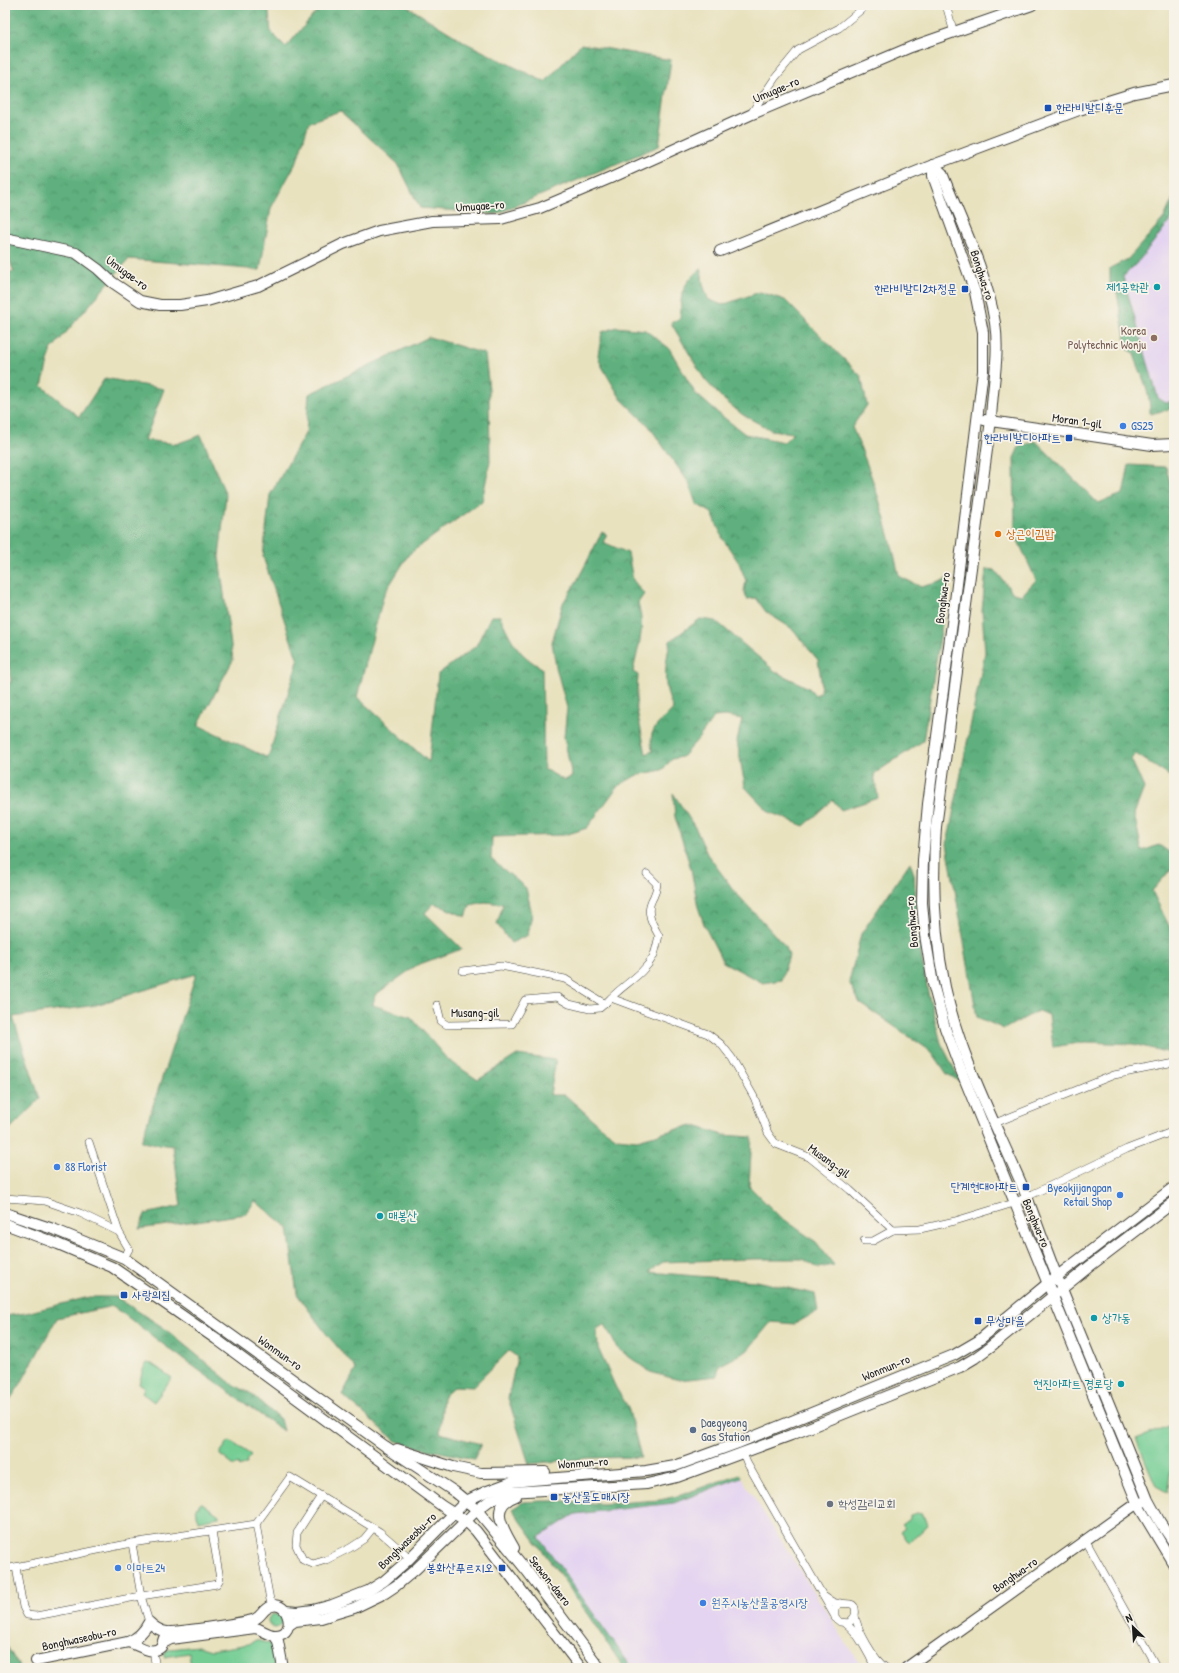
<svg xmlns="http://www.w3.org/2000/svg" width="1179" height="1673" font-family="'Patrick Hand','Poor Story',sans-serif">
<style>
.built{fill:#e4d3f1}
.grass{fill:url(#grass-tufts);stroke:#487458}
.forest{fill:url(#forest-crowns);stroke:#3e664d}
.park{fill:#74cd94;stroke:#487458}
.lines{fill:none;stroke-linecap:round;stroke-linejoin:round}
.street-casing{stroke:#3b3a34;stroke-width:8}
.secondary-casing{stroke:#3b3a34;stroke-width:12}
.street{stroke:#fff;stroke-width:7}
.secondary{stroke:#fff;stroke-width:10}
.transit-dot{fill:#1a4fb4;stroke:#f7f3e8;stroke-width:1.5}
.culture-dot{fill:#0f9aa8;stroke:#f7f3e8;stroke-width:1.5}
.education-dot{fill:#8d6e63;stroke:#f7f3e8;stroke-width:1.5}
.shop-dot{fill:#3f7fe0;stroke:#f7f3e8;stroke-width:1.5}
.food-dot{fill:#e8710a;stroke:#f7f3e8;stroke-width:1.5}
.service-dot{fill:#5c6f8a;stroke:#f7f3e8;stroke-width:1.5}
.worship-dot{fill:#6b7280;stroke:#f7f3e8;stroke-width:1.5}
.labels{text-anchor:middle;stroke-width:3.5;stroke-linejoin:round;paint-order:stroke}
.street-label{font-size:12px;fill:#1c1c1c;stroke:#f7f3e8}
.transit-label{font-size:12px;fill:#164399;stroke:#f7f3e8;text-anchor:start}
.culture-label{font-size:12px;fill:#0d838f;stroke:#f7f3e8;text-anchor:end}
.education-label{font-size:12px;fill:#785e54;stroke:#f7f3e8;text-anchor:end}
.shop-label{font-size:12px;fill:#366cbe;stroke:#f7f3e8;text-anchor:start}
.food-label{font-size:12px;fill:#c56008;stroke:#f7f3e8;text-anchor:start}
.service-label{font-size:12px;fill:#4e5e75;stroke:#f7f3e8;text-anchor:start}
.worship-label{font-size:12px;fill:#5b616d;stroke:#f7f3e8;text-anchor:start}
</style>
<defs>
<pattern id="grass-tufts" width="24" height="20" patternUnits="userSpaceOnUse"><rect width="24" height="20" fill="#74cd94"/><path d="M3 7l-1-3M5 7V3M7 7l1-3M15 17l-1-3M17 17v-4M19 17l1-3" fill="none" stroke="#64af7f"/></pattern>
<pattern id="forest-crowns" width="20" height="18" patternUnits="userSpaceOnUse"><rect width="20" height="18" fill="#5fb07e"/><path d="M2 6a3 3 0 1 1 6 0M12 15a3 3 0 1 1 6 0" fill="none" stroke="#4e8e66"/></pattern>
</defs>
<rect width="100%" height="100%" fill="#f7f3e8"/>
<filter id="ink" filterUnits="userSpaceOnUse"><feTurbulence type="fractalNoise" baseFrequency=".025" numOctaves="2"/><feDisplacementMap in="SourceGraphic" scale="8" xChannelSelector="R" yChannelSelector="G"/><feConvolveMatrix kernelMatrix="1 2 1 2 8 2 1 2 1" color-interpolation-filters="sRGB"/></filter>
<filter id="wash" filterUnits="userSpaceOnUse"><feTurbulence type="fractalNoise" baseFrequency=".012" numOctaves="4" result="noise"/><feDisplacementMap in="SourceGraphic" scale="16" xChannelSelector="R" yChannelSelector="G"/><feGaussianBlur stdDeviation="0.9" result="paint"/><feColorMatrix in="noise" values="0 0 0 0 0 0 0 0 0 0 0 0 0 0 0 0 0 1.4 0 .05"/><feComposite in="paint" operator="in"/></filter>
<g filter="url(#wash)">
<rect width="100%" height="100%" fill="#e9e2bf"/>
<g class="built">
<path d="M 1174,209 L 1174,406 L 1159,410 L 1113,271 L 1136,256 Z"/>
<path d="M 741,1477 L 862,1668 L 632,1668 L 539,1537 L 575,1514 L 674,1503 Z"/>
</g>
<circle class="grass" cx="275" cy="1621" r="7"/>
<g class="forest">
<path d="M 5,5 L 268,5 L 271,32 L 286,47 L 322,5 L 405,5 L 468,44 L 545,82 L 581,44 L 671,60 L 659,146 L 496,214 L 420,208 L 398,164 L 340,111 L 309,122 L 297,161 L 271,208 L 260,270 L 129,259 L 51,350 L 42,386 L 79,417 L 105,378 L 164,389 L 145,440 L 176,444 L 201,435 L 226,495 L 219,557 L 233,660 L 198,725 L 268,758 L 298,661 L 263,557 L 270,495 L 306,432 L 309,394 L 429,337 L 485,354 L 489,389 L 490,461 L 482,501 L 409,554 L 384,594 L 357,697 L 429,762 L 438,674 L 476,646 L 491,616 L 500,616 C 511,640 518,655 542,668 L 544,769 L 564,780 L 572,777 L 564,737 L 567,708 L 556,667 L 552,642 L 563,603 L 578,579 L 602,532 L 607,535 L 603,542 L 628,553 L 633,580 L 644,594 L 638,603 C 646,630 638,646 633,672 L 638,675 L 636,706 L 646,754 L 652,751 C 648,727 658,726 673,709 C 662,683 665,668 670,641 L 700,619 L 716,621 L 776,672 L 809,688 L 815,695 L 820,693 L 821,680 L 818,660 L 791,628 L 766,612 L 756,598 L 747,599 L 744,591 L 746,581 L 739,563 L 723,539 L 712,513 L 696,504 L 689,483 L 667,452 L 649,426 L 621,399 L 601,365 L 598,355 L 602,332 L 617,327 L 645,330 L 669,348 L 695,393 L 718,413 L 745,434 L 784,442 L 793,433 L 771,430 L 743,415 L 723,399 L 705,380 L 671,323 L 680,318 C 681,292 681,286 701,268 L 703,284 L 708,299 L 722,305 L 760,292 L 785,300 L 861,376 L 867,405 L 852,427 C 873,475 888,525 899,576 L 921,587 L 940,582 L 950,576 L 923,741 L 874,774 L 878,798 L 841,810 L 833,800 L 804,826 L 769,812 L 745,787 L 737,741 L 742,719 L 725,716 L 714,717 L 698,739 L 682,757 L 672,759 L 662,770 L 637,775 L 618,786 L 587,828 L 565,835 L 492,837 L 491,859 L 526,888 L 532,914 L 528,935 L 511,943 L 497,924 L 503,904 L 485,902 L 470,905 L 466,917 L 434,903 L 425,913 L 462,949 L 417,965 L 375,995 L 373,1005 L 411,1017 L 447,1059 L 478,1080 L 517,1055 L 556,1060 L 550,1095 L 565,1095 L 600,1126 L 617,1138 L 637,1140 L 692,1125 L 723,1135 L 752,1137 L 749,1186 L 778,1215 L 816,1242 L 834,1265 L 818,1268 L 803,1259 L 753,1259 L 663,1262 L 649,1272 L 756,1281 L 815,1294 L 818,1311 L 795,1324 L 771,1322 L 747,1351 L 719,1366 L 717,1376 L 679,1380 L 650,1372 L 617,1348 L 605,1324 L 597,1329 L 598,1348 L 616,1388 L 628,1407 L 641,1457 L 588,1458 L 529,1464 L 508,1398 L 517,1357 L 509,1351 L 473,1387 L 455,1386 L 443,1397 L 440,1433 L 481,1444 L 474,1459 L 425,1449 L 396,1441 L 342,1395 L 356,1369 L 324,1331 L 297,1294 L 288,1228 L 255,1201 L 246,1214 L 139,1229 L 145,1214 L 181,1206 L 173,1146 L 141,1142 L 196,974 L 96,1005 L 13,1017 L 40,1099 L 5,1134 L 5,683 L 11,683 L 5,634 L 5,600 L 7,576 L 5,576 L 5,272 L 14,272 L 5,248 Z"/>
<path d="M 1174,196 L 1173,217 L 1137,263 L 1123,277 L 1158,398 L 1166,403 L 1174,400 L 1174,408 L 1150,414 C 1151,393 1140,372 1133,352 L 1127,349 L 1117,293 L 1110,283 L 1110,268 L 1128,259 L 1164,218 Z"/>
<path d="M 1036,441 L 1098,503 L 1123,494 L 1129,465 L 1166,467 L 1174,497 L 1174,779 L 1136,754 L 1131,759 L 1144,788 L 1134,814 L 1142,851 L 1159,845 L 1172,854 L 1174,866 L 1152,891 L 1174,936 L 1174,1054 L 1133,1044 L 1085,1042 L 1053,1047 L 1049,1015 L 1038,1011 L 1004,1029 L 977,1017 L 947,844 L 985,652 L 982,611 L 986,569 L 995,570 L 1013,593 L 1022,595 L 1036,580 L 1015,534 L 1014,458 L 1019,447 Z"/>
<path d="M 673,793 L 696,829 L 707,854 L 736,893 L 786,947 L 789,956 L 781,980 L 763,983 L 723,962 L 705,927 L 698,907 L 691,869 L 675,817 Z"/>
<path d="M 910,862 L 914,874 L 918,938 L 928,992 L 941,1043 L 961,1082 L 947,1074 L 932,1052 L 860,1003 L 849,982 L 861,934 Z"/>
<path d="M 89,1297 L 116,1297 L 164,1328 L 232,1384 L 250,1393 L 280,1419 L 283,1431 L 164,1345 L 113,1306 L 57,1318 L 20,1385 L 5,1407 L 5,1316 L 26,1313 Z"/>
<path d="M 739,1474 L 741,1477 L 674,1503 L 575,1514 L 539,1537 L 632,1668 L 624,1668 L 564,1580 L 512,1509 L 523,1502 L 542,1501 L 565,1501 L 602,1504 L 660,1500 L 681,1495 Z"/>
<path d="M 5,1643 L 20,1668 L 5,1668 Z"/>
</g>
<g class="park">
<path d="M 147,1363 L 152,1364 L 172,1378 L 154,1402 L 142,1393 L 144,1387 L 139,1384 L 143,1369 Z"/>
<path d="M 1174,1424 L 1174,1452 L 1167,1492 L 1156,1486 L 1136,1439 Z"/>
<path d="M 230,1441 L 251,1455 L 246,1461 L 248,1463 L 239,1467 L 238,1464 L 234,1466 L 220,1455 L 220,1453 L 228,1442 Z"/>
<path d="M 202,1503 L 219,1515 L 219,1517 L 198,1521 L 196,1507 L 199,1507 L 199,1504 Z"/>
<path d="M 917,1513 L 922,1514 L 922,1516 L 925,1517 L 928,1525 L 909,1543 L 901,1531 L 905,1528 L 902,1525 L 910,1519 L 910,1515 Z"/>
<path d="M 256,1640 L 270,1644 L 275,1668 L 191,1668 L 189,1653 L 164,1657 L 166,1651 L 170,1649 L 198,1646 L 211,1650 L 218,1649 L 249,1644 Z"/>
</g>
</g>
<g filter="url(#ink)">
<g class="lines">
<defs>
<g id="street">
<path d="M 946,5 L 954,33"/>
<path d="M 750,115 L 775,78 L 798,50 L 839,28 L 867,5"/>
<path d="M 463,971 L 501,966 L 565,979 L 605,1004"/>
<path d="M 611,998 C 624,984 643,975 653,957 C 656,951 657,942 659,936 C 653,925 646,914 651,902 C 655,893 656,894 657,884 L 647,874"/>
<path d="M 437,1005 L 441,1021 L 447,1025 L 512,1024 L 525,1000 L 557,997 L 569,1004 L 590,1009 L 600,1008 L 611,998 L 708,1034 L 721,1044 L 732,1058 L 754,1097 L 768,1133 L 776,1144 L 809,1157 L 850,1190 L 893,1230 L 920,1229 L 955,1221 L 1014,1203 L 1127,1149 L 1174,1131"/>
<path d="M 995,1123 L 1114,1075 L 1174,1063"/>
<path d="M 89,1142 L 119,1232"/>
<path d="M 5,1198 L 45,1201 L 80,1213 L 119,1232 L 129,1249 L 124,1258"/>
<path d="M 864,1241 L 873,1241 L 893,1230"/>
<path d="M 743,1453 L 747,1463 L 834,1615"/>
<path d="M 321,1496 L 297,1533 L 296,1545 L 303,1560 L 313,1564 L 326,1560 L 350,1548 L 364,1539 L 373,1528"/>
<path d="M 256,1524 L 270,1600 L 277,1606"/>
<path d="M 1086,1541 L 1157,1668"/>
<path d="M 132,1543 L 141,1596 L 149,1622"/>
<path d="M 16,1567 L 23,1607 L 27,1615 L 36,1616 L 141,1596 L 211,1585 L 217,1584 L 220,1579 L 212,1532"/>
<path d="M 10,1568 L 132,1543 L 256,1524 L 290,1477 L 380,1532 L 410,1558"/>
<path d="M 825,1597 C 829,1600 832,1602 836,1603 C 846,1605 858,1599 855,1616 L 849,1623 L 840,1622 L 835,1618 L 835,1608 L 840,1603"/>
<path d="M 855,1616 C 858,1631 874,1660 886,1668"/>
<path d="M 846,1624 C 857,1631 870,1656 875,1668"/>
<path d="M 154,1657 L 156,1668"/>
</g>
<g id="secondary">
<path d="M 933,165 L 933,176 L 975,292 L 983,332 L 983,371 L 956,593 L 928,804 L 923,860 L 922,903 L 925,935 L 933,984 L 945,1028 L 960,1068 L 1138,1505 L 1174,1565"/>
<path d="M 933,165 L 942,173 C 961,221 987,273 995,323 C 1000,356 992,388 991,420 L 936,827 C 932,881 934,934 945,987 C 960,1058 999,1130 1027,1197 C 1037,1223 1046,1249 1056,1274 C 1086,1349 1118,1424 1148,1500 L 1160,1522 L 1174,1543"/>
<path d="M 5,238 L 76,253 L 98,269 L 112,282 L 140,301 L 160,305 L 180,305 L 207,301 L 258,286 L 343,244 L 379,231 L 432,221 L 501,219 L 540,208 L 613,177 L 750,115 L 911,47 L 1032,5"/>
<path d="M 720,251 L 933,165 L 1079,110 L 1134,93 L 1174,85"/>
<path d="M 984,420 L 1152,445 L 1174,444"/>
<path d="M 5,1213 L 53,1229 L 124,1258 L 385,1446 L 455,1492 L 477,1510 L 527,1571 L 600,1668"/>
<path d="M 5,1224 L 58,1244 L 112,1267 L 216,1339 L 442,1506 L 466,1521 L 476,1531 L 581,1668"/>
<path d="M 397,1449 L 453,1467 L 481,1473 L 545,1472"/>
<path d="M 514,1548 C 504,1530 487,1506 516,1496"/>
<path d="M 286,1611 L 298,1612 L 313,1610 L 332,1605 L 368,1591 L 384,1581 L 407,1561 L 466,1501 L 485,1492 L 512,1482 L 532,1480 L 646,1471 L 675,1466 L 738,1443 L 954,1355 L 978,1341 L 1047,1284 L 1174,1187"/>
<path d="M 289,1625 L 295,1621 L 321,1618 L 354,1608 L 385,1593 L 397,1585 L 416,1569 L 477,1510 L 489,1501 L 510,1492 L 647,1484 L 677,1477 L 791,1435 L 960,1367 L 975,1358 L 990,1347 L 1090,1266 L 1174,1202"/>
<path d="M 274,1635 L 278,1641 L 283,1668"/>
<path d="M 128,1642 C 139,1645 151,1656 161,1647 L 164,1638"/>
<path d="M 36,1661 L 128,1642 C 138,1638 144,1632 149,1622 C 154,1627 160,1631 167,1632 C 175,1633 250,1622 255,1619 C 260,1617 262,1612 266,1609 C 287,1593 300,1636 275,1635 C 267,1635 262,1629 255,1628 L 171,1639 L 163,1643"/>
<path d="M 906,1668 L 1132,1507 L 1143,1502"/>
</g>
</defs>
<use href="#street" class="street-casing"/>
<use href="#secondary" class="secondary-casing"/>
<use href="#street" class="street"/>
<use href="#secondary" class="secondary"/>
</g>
</g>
<g class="transit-dot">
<rect x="1044" y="104" width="8" height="8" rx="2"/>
<rect x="961" y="285" width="8" height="8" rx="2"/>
<rect x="1065" y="434" width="8" height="8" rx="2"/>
<rect x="1022" y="1183" width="8" height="8" rx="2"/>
<rect x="120" y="1291" width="8" height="8" rx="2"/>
<rect x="974" y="1317" width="8" height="8" rx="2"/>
<rect x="550" y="1493" width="8" height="8" rx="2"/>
<rect x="498" y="1564" width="8" height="8" rx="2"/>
</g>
<g class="culture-dot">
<circle cx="1157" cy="287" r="4"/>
<circle cx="380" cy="1216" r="4"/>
<circle cx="1094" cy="1318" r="4"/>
<circle cx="1121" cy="1384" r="4"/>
</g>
<circle class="education-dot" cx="1154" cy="338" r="4"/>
<g class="shop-dot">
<circle cx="1123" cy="426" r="4"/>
<circle cx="57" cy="1167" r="4"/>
<circle cx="1120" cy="1195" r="4"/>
<circle cx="118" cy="1568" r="4"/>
<circle cx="703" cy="1603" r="4"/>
</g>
<circle class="food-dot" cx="998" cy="534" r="4"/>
<circle class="service-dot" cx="693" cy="1430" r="4"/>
<circle class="worship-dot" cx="830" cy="1504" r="4"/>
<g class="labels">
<g class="street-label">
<text transform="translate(776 90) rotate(-23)" y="4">Umugae-ro</text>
<text transform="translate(480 206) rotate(-4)" y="4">Umugae-ro</text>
<text transform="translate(127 273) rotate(36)" y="4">Umugae-ro</text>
<text transform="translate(982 275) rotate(72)" y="4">Bonghwa-ro</text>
<text transform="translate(1077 421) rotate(8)" y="4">Moran 1-gil</text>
<text transform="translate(943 598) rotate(-83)" y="4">Bonghwa-ro</text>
<text transform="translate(912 922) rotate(-95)" y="4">Bonghwa-ro</text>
<text x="475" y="1017">Musang-gil</text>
<text transform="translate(829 1161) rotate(36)" y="4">Musang-gil</text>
<text transform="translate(1036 1223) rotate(67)" y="4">Bonghwa-ro</text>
<text transform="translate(280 1353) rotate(35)" y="4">Wonmun-ro</text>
<text transform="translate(886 1368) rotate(-22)" y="4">Wonmun-ro</text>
<text transform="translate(583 1463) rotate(-4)" y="4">Wonmun-ro</text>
<text transform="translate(407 1541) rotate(-44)" y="4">Bonghwaseobu-ro</text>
<text transform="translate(1015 1575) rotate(-35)" y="4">Bonghwa-ro</text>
<text transform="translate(550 1581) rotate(52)" y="4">Seowon-daero</text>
<text transform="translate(79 1639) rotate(-12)" y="4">Bonghwaseobu-ro</text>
</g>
<g class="transit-label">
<text x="1056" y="112">한라비발디후문</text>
<text x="957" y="293" text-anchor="end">한라비발디2차정문</text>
<text x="1061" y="442" text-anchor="end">한라비발디아파트</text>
<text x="1018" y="1191" text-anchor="end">단계현대아파트</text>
<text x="132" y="1299">사랑의집</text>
<text x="986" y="1325">무상마을</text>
<text x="562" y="1501">농산물도매시장</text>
<text x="494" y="1572" text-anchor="end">봉화산푸르지오</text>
</g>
<g class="culture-label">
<text x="1149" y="291">제1공학관</text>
<text x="388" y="1220" text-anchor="start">매봉산</text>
<text x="1102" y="1322" text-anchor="start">상가동</text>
<text x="1113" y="1388">현진아파트 경로당</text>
</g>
<g class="education-label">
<text x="1146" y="335">Korea<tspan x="1146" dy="14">Polytechnic Wonju</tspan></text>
</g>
<g class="shop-label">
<text x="1131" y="430">GS25</text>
<text x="65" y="1171">88 Florist</text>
<text x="1112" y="1192" text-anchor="end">Byeokjijangpan<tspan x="1112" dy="14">Retail Shop</tspan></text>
<text x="126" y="1572">이마트24</text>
<text x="711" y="1607">원주시농산물공영시장</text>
</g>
<g class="food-label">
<text x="1006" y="538">상근이김밥</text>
</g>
<g class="service-label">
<text x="701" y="1427">Daegyeong<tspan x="701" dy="14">Gas Station</tspan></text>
</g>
<g class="worship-label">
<text x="838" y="1508">학성감리교회</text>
</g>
</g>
<rect width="1179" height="1673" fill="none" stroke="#f7f3e8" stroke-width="20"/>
<g transform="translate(1133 1627) rotate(335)" stroke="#f7f3e8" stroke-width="3" paint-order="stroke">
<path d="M0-3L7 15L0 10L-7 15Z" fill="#1c1c1c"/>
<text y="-6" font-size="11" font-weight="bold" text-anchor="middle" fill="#1c1c1c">N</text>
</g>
</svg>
